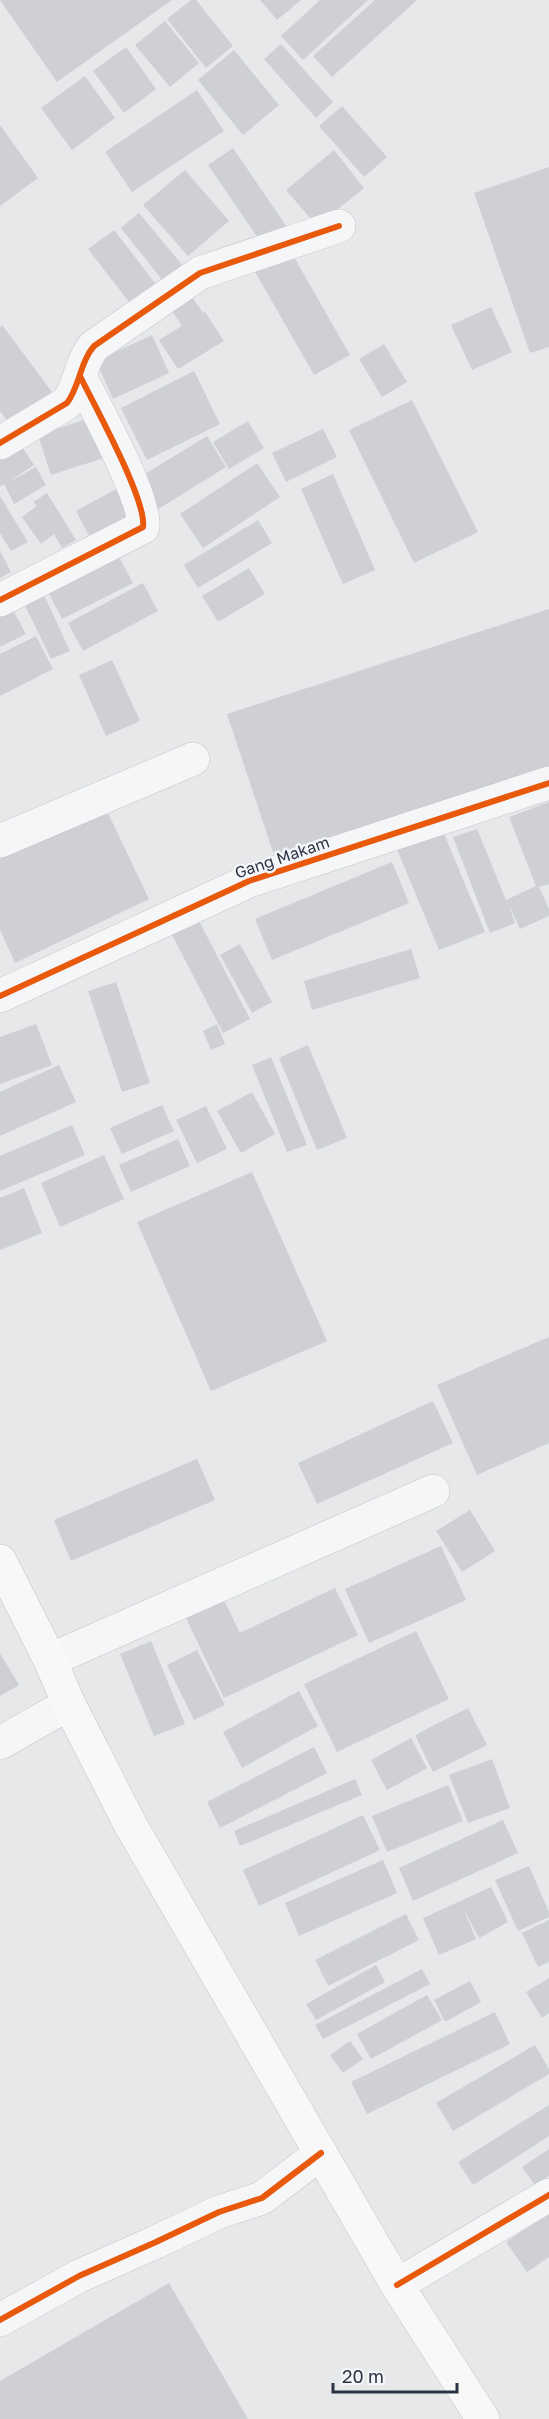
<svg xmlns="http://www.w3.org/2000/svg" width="549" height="2419" font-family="'Golos Text',sans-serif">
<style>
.building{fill:#ced0d3}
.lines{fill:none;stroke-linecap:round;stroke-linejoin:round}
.minor-casing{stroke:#c4c6c8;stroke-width:34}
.major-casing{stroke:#c2c5c8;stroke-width:34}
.minor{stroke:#f5f6f7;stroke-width:33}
.major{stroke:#f8f8f8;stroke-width:33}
.cycleway-casing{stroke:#f4f6f9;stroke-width:10}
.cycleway{stroke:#e8590c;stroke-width:6}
.labels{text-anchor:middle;stroke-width:5;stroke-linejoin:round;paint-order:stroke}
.street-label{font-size:16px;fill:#2b3445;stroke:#f4f6f9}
</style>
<rect width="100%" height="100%" fill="#e6e8ea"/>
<g class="building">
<path d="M 0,0 L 172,0 L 57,82 Z"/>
<path d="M 191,0 L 196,0 L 233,46 L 206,68 L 167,19 Z"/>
<path d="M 260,0 L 301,0 L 277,20 Z"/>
<path d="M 320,0 L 368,0 L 303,60 L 281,36 Z"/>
<path d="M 375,0 L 417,0 L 332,77 L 313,56 Z"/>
<path d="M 165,21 L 199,63 L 170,87 L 135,45 Z"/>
<path d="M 281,44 L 333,102 L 316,118 L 264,59 Z"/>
<path d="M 126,47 L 156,89 L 124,113 L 93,71 Z"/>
<path d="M 234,50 L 279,105 L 243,135 L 198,80 Z"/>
<path d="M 85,76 L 115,118 L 72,150 L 41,108 Z"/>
<path d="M 197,90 L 224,131 L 132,192 L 105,152 Z"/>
<path d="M 342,106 L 387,157 L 364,177 L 319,126 Z"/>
<path d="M 0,125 L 38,178 L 0,206 Z"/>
<path d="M 233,148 L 287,227 L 262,244 L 208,165 Z"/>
<path d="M 334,150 L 364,188 L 317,226 L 286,190 Z"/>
<path d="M 549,167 L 549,347 L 530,353 L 474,193 Z"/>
<path d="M 185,170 L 229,221 L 188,256 L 143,205 Z"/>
<path d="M 139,213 L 183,266 L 163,281 L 121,228 Z"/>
<path d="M 114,230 L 159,288 L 133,307 L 88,249 Z"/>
<path d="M 290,250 L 350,355 L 314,375 L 254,270 Z"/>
<path d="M 188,291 L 203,313 L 205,312 L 224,341 L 178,369 L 159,340 L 182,326 L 168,305 Z"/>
<path d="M 491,307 L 512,352 L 472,370 L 451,325 Z"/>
<path d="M 2,325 L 52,392 L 10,424 L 0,411 L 0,327 Z"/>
<path d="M 152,335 L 169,373 L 113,399 L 96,361 Z"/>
<path d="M 384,344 L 407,382 L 382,397 L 359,359 Z"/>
<path d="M 194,371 L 220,424 L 147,460 L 121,408 Z"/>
<path d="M 412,400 L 478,532 L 414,563 L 349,430 Z"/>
<path d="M 93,417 L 107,457 L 51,475 L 38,435 Z"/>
<path d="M 248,421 L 264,448 L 229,469 L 213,442 Z"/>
<path d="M 323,429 L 337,457 L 286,482 L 272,453 Z"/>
<path d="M 207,436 L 226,467 L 152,513 L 132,482 Z"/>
<path d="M 17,439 L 34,465 L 7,483 L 36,467 L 46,485 L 14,504 L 4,484 L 0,487 L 0,450 Z"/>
<path d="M 257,463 L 280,497 L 203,548 L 180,514 Z"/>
<path d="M 333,474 L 375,570 L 343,584 L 301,489 Z"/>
<path d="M 120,487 L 136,516 L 92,541 L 76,511 Z"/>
<path d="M 47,493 L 76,540 L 62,548 L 54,534 L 41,544 L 22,517 L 37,506 L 33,502 Z"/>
<path d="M 0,496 L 28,542 L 11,551 L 0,533 Z"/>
<path d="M 258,520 L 272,543 L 198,588 L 184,565 Z"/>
<path d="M 0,551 L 11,572 L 0,578 Z"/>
<path d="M 118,555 L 133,583 L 62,619 L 48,592 Z"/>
<path d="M 249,568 L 265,594 L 218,622 L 202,596 Z"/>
<path d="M 143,583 L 158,611 L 83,651 L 68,623 Z"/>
<path d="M 39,584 L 70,651 L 51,659 L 19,593 Z"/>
<path d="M 9,603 L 26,634 L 0,647 L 0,608 Z"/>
<path d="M 549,609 L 549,779 L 278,867 L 227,714 Z"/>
<path d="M 36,636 L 53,669 L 0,696 L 0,654 Z"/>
<path d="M 112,660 L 140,721 L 106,736 L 79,675 Z"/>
<path d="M 549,802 L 549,884 L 539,887 L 549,909 L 549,916 L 520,929 L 508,903 L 515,923 L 490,933 L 453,837 L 477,829 L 506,900 L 536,886 L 509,817 Z"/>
<path d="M 106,809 L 149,899 L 15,963 L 0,930 L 0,859 Z"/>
<path d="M 442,829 L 485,932 L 439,950 L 396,847 Z"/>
<path d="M 392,862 L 409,903 L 272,960 L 255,919 Z"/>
<path d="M 199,921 L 250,1019 L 223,1033 L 172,935 Z"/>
<path d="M 240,944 L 272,1002 L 252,1013 L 220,955 Z"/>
<path d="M 411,949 L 420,978 L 312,1010 L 304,981 Z"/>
<path d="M 116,982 L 150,1083 L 122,1092 L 88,991 Z"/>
<path d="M 36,1024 L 52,1065 L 0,1084 L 0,1037 Z"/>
<path d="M 217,1024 L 225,1044 L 211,1050 L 203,1031 Z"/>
<path d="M 308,1045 L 347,1138 L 317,1150 L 279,1058 Z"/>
<path d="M 271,1057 L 307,1145 L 287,1152 L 252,1065 Z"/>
<path d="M 59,1065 L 76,1102 L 0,1136 L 0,1092 Z"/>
<path d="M 252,1092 L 275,1134 L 241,1153 L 217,1111 Z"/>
<path d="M 162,1105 L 174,1131 L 122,1154 L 110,1128 Z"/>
<path d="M 206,1106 L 227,1149 L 197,1163 L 176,1120 Z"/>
<path d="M 72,1125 L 85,1155 L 0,1191 L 0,1156 Z"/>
<path d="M 178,1139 L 190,1166 L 131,1192 L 119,1165 Z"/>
<path d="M 104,1155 L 124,1199 L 60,1227 L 41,1183 Z"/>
<path d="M 252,1172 L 327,1341 L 211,1391 L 137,1222 Z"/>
<path d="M 24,1188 L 42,1233 L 0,1250 L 0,1198 Z"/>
<path d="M 549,1337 L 549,1443 L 477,1475 L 437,1385 Z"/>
<path d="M 433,1401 L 453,1443 L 317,1504 L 298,1463 Z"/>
<path d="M 197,1459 L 215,1500 L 71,1561 L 54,1520 Z"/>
<path d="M 470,1510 L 495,1551 L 462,1572 L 436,1531 Z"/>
<path d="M 441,1546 L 466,1600 L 369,1643 L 345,1589 Z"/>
<path d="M 335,1588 L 358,1635 L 224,1698 L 186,1618 L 224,1600 L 240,1633 Z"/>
<path d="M 416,1631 L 449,1699 L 337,1752 L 304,1684 Z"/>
<path d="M 151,1641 L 185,1724 L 154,1736 L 120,1654 Z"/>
<path d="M 197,1650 L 225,1705 L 194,1720 L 167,1665 Z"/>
<path d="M 0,1653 L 19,1685 L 0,1696 Z"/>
<path d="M 299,1691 L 318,1726 L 242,1768 L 223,1732 Z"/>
<path d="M 468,1708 L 487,1745 L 433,1772 L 415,1735 Z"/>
<path d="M 411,1738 L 427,1768 L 387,1790 L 371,1760 Z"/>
<path d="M 314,1747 L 327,1773 L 220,1828 L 207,1802 Z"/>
<path d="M 492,1759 L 510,1808 L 468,1823 L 449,1775 Z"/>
<path d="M 355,1779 L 362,1795 L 240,1846 L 234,1831 Z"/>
<path d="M 448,1785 L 463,1821 L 387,1852 L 372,1816 Z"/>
<path d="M 363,1815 L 380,1850 L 259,1906 L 243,1870 Z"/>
<path d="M 503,1820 L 518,1853 L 413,1901 L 399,1868 Z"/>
<path d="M 383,1860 L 397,1893 L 299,1936 L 285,1903 Z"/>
<path d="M 529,1866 L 549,1912 L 549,1917 L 518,1931 L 495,1880 Z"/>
<path d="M 491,1887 L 508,1922 L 479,1938 L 463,1908 L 476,1939 L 439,1955 L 423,1918 Z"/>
<path d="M 406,1914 L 419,1940 L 328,1986 L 315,1960 Z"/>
<path d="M 549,1920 L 549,1962 L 538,1967 L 522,1933 Z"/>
<path d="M 376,1965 L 385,1982 L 316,2020 L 306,2004 Z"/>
<path d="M 422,1969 L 430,1984 L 323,2039 L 315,2025 Z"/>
<path d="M 549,1978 L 549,2013 L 542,2018 L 526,1992 Z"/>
<path d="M 470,1981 L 481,2002 L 445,2022 L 434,2000 Z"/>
<path d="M 427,1995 L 442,2020 L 371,2059 L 357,2034 Z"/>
<path d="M 495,2012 L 510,2044 L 367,2114 L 351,2082 Z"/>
<path d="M 350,2041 L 363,2059 L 343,2073 L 330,2055 Z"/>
<path d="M 535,2045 L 549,2069 L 549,2074 L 453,2131 L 436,2103 Z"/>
<path d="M 549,2105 L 549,2136 L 473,2185 L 458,2162 Z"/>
<path d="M 549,2149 L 549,2176 L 535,2185 L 522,2167 Z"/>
<path d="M 549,2213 L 549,2257 L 527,2272 L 506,2242 Z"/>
<path d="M 169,2283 L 248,2419 L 0,2419 L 0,2381 Z"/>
</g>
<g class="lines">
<defs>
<g id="minor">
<path d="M 0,443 L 67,403 C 80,386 80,362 94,346 L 200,273 L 339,226"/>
<path d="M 0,600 L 143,527 C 147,500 94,405 80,376"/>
<path d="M 0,841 L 193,759"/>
<path d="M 0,996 L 249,881 L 549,783"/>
<path d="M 50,1660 L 433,1491"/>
<path d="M 0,1743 L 69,1704"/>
<path d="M 397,2285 L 549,2195"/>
<path d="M 0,2320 L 79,2276 L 156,2242 L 219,2212 L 262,2198 L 321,2153"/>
</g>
<path id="major" d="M 0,1561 L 50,1660 L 69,1704 L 130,1824 L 397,2285 L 483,2419"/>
</defs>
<use href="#minor" class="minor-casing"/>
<use href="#major" class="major-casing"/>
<use href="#minor" class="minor"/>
<use href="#major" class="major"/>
<defs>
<g id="cycleway">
<path d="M 0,443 L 67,403 C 80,386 80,362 94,346 L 200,273 L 339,226"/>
<path d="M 0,600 L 143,527 C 147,500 94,405 80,376"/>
<path d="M 0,996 L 249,881 L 549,783"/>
<path d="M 397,2285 L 549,2195"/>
<path d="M 0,2320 L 79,2276 L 156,2242 L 219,2212 L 262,2198 L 321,2153"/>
</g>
</defs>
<use href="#cycleway" class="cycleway-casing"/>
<use href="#cycleway" class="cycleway"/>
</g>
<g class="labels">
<g class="street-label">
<text transform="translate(282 857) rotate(-19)" y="6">Gang Makam</text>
</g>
</g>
<path d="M333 2383v9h124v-9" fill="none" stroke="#2b3445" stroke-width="3"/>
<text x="342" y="2383" font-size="18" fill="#2b3445" stroke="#f4f6f9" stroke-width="4.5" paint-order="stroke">20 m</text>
</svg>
